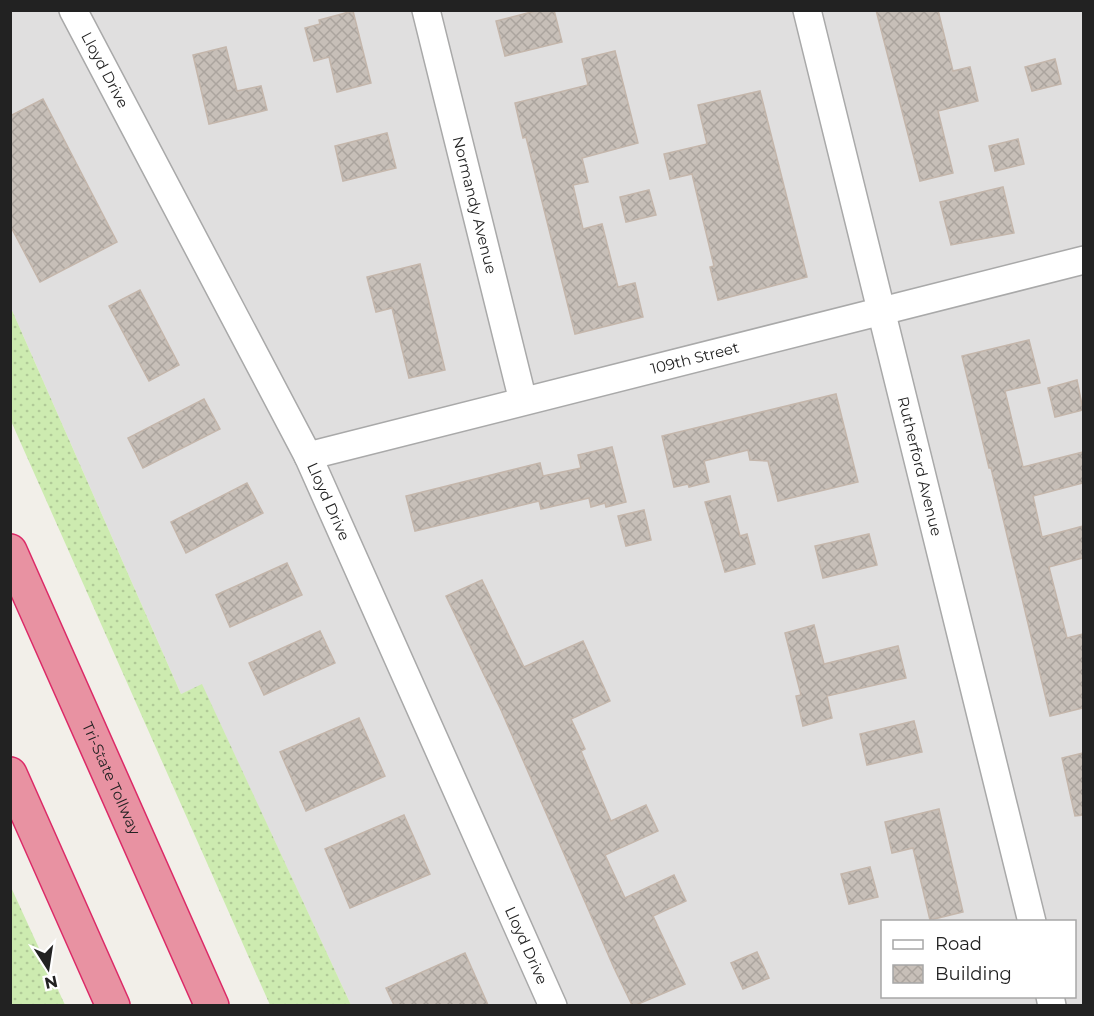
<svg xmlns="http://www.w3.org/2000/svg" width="1094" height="1016" font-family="Montserrat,sans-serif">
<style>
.residential{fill:#e0dfdf;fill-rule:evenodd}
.grass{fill:url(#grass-dots)}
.building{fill:url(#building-cross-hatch);stroke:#c4b6ab;stroke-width:1.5}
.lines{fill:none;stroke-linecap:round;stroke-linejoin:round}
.street-casing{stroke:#a9a9a9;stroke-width:30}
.highway-casing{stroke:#dc2a67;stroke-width:36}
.street{stroke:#fff;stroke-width:27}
.highway{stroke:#e892a2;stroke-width:33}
.labels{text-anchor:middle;stroke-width:4.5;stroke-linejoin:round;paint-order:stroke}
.street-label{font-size:15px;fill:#222;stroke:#fff}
</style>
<defs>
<pattern id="grass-dots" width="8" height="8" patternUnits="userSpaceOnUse" patternTransform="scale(1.5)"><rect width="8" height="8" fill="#cdebb0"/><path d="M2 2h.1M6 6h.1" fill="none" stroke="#b0c997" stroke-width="1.8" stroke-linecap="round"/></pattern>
<pattern id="building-cross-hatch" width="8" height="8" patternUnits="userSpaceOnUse" patternTransform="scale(1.5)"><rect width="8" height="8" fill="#c7bfb8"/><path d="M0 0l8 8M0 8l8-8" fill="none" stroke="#aba49e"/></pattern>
</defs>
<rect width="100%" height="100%" fill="#f2efe9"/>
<path class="residential" d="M 10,11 L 1083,11 L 1083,1005 L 351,1005 L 202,685 L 181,694 L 11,308 ZM 882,922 L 1074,922 L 1074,996 L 882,996 Z"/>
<g class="grass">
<path d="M 11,308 L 181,694 L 202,684 L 351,1005 L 270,1005 L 11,421 Z"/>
<path d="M 10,885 L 65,1005 L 11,1005 Z"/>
</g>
<g class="building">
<path d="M 539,10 L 554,10 L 562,42 L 505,56 L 496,21 Z"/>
<path d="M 876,10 L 938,10 L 953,71 L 970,67 L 978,101 L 938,111 L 953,173 L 920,181 Z"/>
<path d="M 353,11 L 371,83 L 337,92 L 329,57 L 314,61 L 305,28 L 320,24 L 319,20 Z"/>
<path d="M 226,47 L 237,91 L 261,86 L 267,110 L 209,124 L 193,55 Z"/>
<path d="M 615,51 L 638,143 L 582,158 L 588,182 L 573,185 L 583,229 L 602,224 L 618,287 L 635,283 L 643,317 L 575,334 L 526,137 L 523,138 L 515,103 L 588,85 L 582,59 Z"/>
<path d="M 1055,59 L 1061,84 L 1032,91 L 1025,67 Z"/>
<path d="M 760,91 L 807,277 L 718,300 L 710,267 L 714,266 L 692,174 L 670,179 L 664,154 L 707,144 L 698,105 Z"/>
<path d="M 43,99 L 117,242 L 40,282 L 10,225 L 10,116 Z"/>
<path d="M 387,133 L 396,168 L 343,181 L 335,146 Z"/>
<path d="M 1018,139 L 1024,164 L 995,171 L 989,146 Z"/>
<path d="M 1003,187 L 1014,233 L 951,245 L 940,202 Z"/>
<path d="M 649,190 L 656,215 L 626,222 L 620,197 Z"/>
<path d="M 420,264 L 445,370 L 409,378 L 392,308 L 376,312 L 367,277 Z"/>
<path d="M 140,290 L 179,365 L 149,381 L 109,306 Z"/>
<path d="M 1029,340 L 1040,383 L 1005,391 L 1023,467 L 1083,452 L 1083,483 L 1033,496 L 1042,537 L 1083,526 L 1083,558 L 1049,567 L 1067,638 L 1083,634 L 1083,708 L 1050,716 L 991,468 L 989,468 L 962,356 Z"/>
<path d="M 1077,380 L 1083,410 L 1055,417 L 1048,388 Z"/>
<path d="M 836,394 L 858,482 L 778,501 L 768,461 L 750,460 L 748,450 L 704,461 L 709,482 L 689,487 L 688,484 L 674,487 L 662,436 Z"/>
<path d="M 204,399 L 220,429 L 143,468 L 128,438 Z"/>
<path d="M 612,447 L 626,502 L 606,507 L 605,503 L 591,507 L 589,498 L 541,509 L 539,501 L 415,531 L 406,496 L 540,463 L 543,476 L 581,468 L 578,455 Z"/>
<path d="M 247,483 L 263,513 L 186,553 L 171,522 Z"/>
<path d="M 730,496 L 740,536 L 747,534 L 755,564 L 725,572 L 705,502 Z"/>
<path d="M 644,510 L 651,540 L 626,546 L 618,516 Z"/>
<path d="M 869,534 L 877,565 L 823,578 L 815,546 Z"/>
<path d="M 287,563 L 302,595 L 230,627 L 216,595 Z"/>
<path d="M 482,580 L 524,667 L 583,641 L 610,701 L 571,719 L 585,749 L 581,751 L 611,821 L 646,805 L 658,831 L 605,855 L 625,898 L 674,875 L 686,901 L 653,916 L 685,984 L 636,1005 L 632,1005 L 614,968 L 501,710 L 446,596 Z"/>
<path d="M 814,625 L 824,664 L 898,646 L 906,678 L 827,696 L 832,718 L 803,726 L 796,696 L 801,695 L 785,633 Z"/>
<path d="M 320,631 L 335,663 L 264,695 L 249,663 Z"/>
<path d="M 359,718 L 385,776 L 306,811 L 280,752 Z"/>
<path d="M 914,721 L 922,752 L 867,765 L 860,734 Z"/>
<path d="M 1083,753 L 1083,815 L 1075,816 L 1062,758 Z"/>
<path d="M 939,809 L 963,912 L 930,920 L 913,848 L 892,853 L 885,822 Z"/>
<path d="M 404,815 L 430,874 L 350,908 L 325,849 Z"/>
<path d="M 870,867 L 878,897 L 849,904 L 841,874 Z"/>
<path d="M 757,952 L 769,978 L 743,989 L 731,963 Z"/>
<path d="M 465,953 L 488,1005 L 394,1005 L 386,988 Z"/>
</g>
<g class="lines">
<defs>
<g id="street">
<path id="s1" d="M 73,10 L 308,456 L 553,1006"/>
<path id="s2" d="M 426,10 L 523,401"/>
<path id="s3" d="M 807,10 L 1032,922"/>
<path id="s4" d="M 308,456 L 1084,260"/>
<path d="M 1050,996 L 1052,1006"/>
</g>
<g id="highway">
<path id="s5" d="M 10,551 L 212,1006"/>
<path d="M 10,774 L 113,1006"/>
</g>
</defs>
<use href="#street" class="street-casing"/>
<use href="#highway" class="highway-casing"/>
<use href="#street" class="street"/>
<use href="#highway" class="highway"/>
</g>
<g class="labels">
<g class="street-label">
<text dy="5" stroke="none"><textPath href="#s1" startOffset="68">Lloyd Drive</textPath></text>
<text dy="5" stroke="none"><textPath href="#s2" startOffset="201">Normandy Avenue</textPath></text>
<text dy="5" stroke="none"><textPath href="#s4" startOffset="399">109th Street</textPath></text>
<text dy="5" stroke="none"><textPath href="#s3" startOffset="470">Rutherford Avenue</textPath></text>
<text dy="5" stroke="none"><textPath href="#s1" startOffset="554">Lloyd Drive</textPath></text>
<text dy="5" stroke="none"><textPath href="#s5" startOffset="249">Tri-State Tollway</textPath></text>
<text dy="5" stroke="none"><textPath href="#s1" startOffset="1040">Lloyd Drive</textPath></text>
</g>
</g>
<rect width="1094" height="1016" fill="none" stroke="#222222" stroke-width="24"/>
<rect x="881" y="920" width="195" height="78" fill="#ffffff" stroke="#a7a7a7" stroke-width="1.5"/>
<rect x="893" y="940" width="30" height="9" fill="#ffffff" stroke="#a7a7a7" stroke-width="1.5"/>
<text x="935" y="950" font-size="18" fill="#222222">Road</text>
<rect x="893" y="965" width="30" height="18" fill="url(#building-cross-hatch)" stroke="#a7a7a7" stroke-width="1.5"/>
<text x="935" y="980" font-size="18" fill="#222222">Building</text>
<g transform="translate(48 968) rotate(168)" stroke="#ffffff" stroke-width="4.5" paint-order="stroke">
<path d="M0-4.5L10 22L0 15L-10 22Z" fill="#222222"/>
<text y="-9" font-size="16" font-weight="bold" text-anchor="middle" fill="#222222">N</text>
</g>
</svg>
